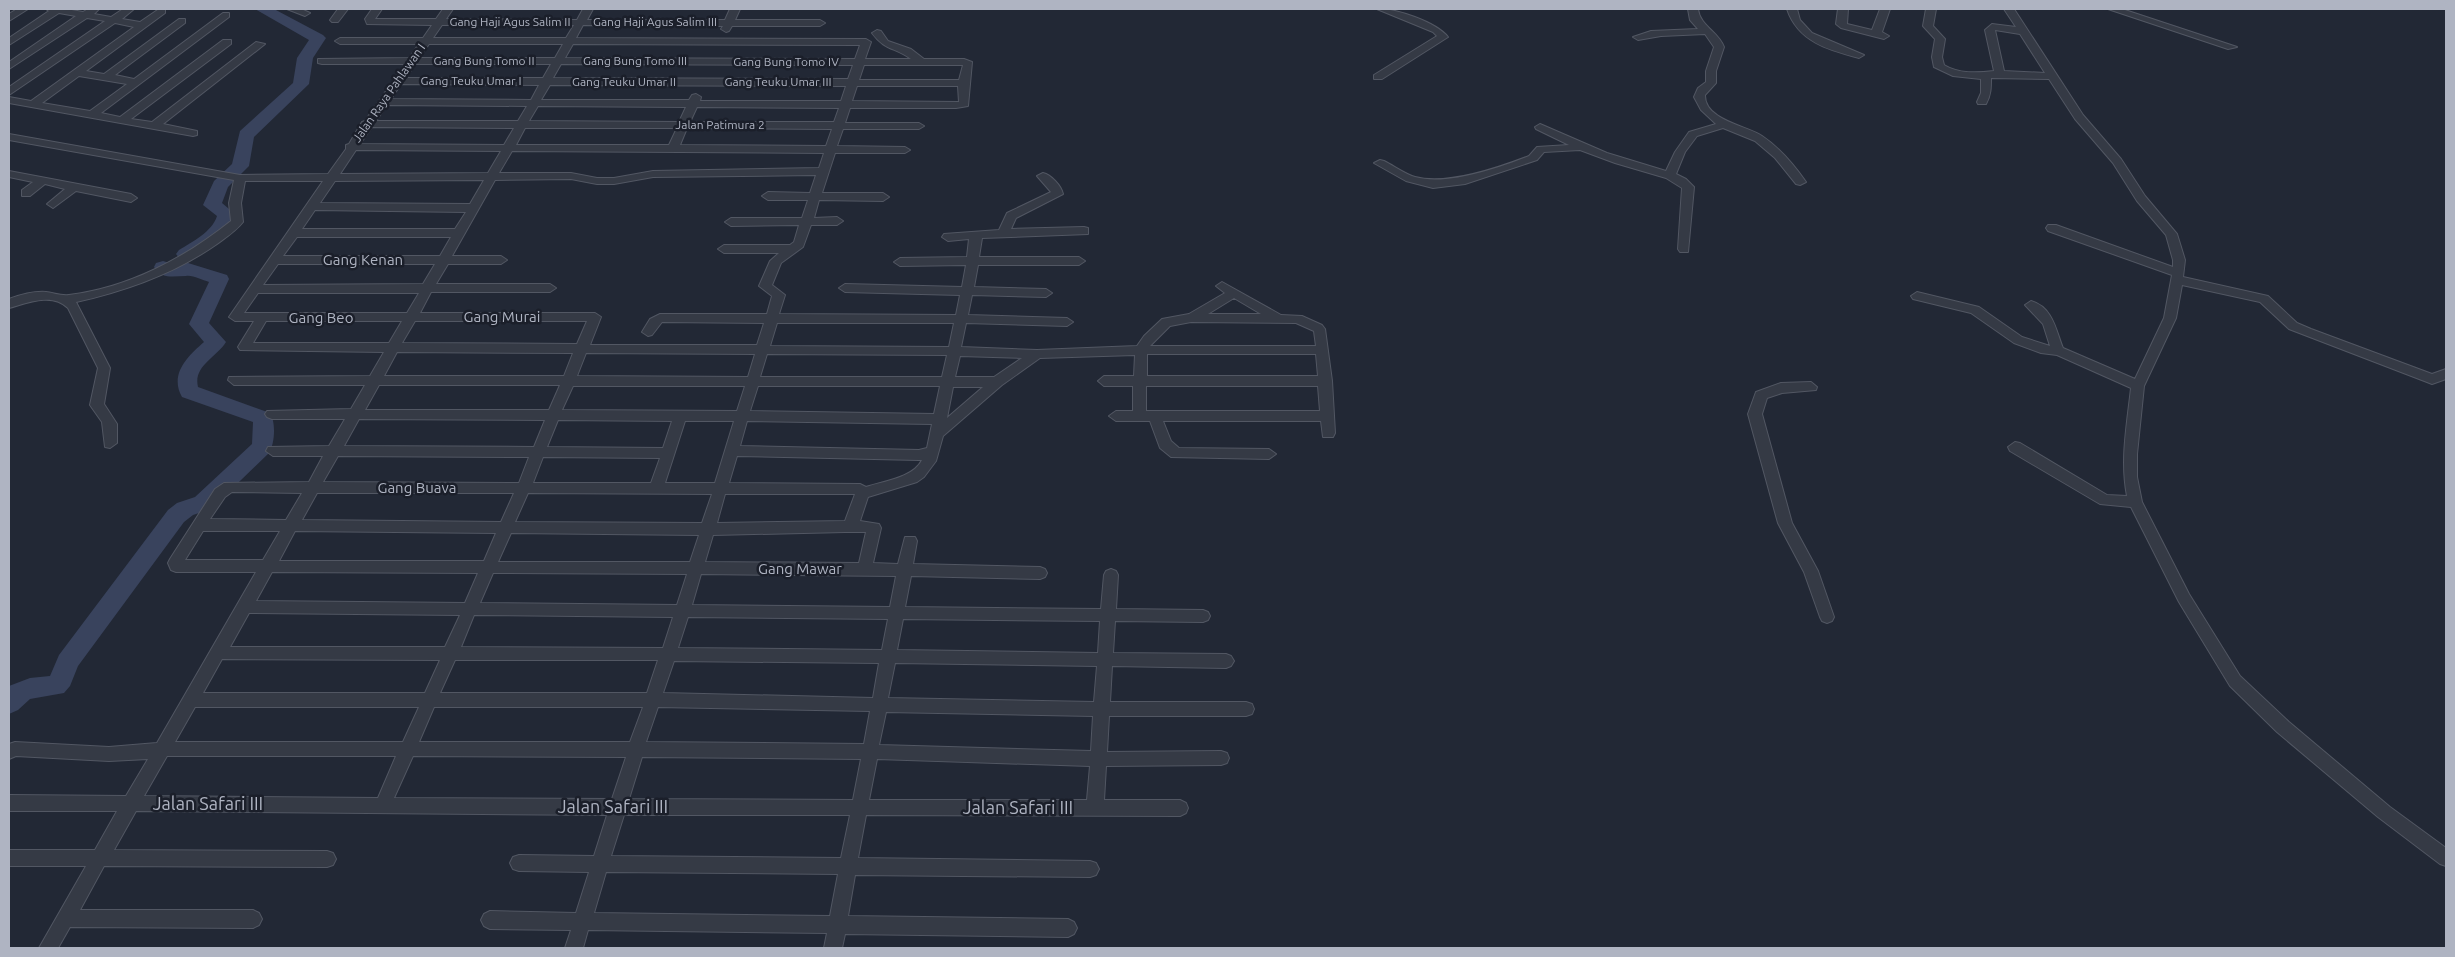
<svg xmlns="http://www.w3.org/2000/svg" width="2455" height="957" font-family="Ubuntu,sans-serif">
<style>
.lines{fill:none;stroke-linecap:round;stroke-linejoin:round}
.river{fill:#39435d;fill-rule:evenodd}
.minor-casing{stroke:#525763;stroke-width:2}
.minor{fill:#353a45;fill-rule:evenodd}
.labels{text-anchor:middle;stroke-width:5;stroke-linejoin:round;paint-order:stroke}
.far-street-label{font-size:12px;fill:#afb4c2;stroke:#1b1f2a}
.street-label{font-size:15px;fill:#afb4c2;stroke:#1b1f2a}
.near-street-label{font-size:18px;fill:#afb4c2;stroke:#1b1f2a}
</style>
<rect width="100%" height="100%" fill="#222835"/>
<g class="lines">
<g class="river">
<path d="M 255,9 L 274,9 L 323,35 L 326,38 L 313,58 L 309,84 L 254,137 L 249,166 L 228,187 L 222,203 L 235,214 C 230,232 198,264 179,258 L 176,254 L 179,250 C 192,242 212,232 217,216 L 203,205 L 214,181 L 232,164 L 240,131 L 293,83 L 297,58 L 309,40 Z"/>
<path d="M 163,261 L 176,265 L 188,263 L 227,275 L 229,279 L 209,323 L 226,342 C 216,358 193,366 198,387 L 270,413 C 276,422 275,443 269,453 L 211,509 L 193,515 L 184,522 L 78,666 L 70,686 L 64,693 L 30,699 L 18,710 L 9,714 L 9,686 L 30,678 L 50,676 L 59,655 L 168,510 L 177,503 L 195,497 L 252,444 L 253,422 L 182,397 C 169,374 188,356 204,342 L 189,324 L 209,282 C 202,280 193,275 186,276 C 174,276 162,280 154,267 L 156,263 Z"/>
</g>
<defs>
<g id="minor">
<path d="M 17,9 L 28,9 L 9,21 L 9,14 Z"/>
<path d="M 46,9 L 66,9 L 83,12 L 88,9 L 99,9 L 94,14 L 111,17 L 123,9 L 134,9 L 122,19 L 140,22 L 159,9 L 165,9 L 165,13 L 86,71 L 104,74 L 179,19 L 185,19 L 185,23 L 115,75 L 134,79 L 223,13 L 229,13 L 229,17 L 101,113 L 120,117 L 223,40 L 231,40 L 231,44 L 131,119 L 152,122 L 256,42 L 265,44 L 163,124 L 197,131 L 197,135 L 193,136 L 9,103 L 9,97 L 31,101 L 134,27 L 115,23 L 9,95 L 9,87 L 105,21 L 87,18 L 9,69 L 9,62 L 76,16 L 59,13 L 9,45 L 9,38 L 49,11 ZM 79,76 L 127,84 L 90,111 L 42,103 Z"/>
<path d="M 287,9 L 301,9 L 310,13 L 305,16 Z"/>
<path d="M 338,9 L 348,9 L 338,22 L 332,22 L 330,20 Z"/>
<path d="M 372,9 L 382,9 L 375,19 L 436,19 L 443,9 L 453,9 L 446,19 L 577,20 L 583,9 L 593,9 L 587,20 L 725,20 L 730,9 L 740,9 L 735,20 L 820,20 L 825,23 L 820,26 L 732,26 L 729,31 L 726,32 L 721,29 L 723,26 L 583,25 L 576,38 L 866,39 L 871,42 L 865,59 L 911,59 C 895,47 885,51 872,33 L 877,30 L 881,31 L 888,41 L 911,49 L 924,59 L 964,59 L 972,62 L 968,106 L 956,108 L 850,108 L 845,123 L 919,123 L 924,126 L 919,129 L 843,129 L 837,146 L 905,147 L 910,150 L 905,153 L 835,153 L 822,193 L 883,193 L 889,197 L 883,201 L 819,200 L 814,218 L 837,217 L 843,221 L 837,225 L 811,225 L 803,247 L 781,263 L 772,285 L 785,295 L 779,314 L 956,315 L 960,295 L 845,292 L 839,288 L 845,284 L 962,287 L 966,265 L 900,266 L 894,262 L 900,258 L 967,257 L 969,239 L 948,241 L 942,237 L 944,234 L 999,230 L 1007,213 L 1051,192 L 1037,176 L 1043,173 C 1051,175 1061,185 1063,194 L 1016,218 L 1011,229 L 1084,227 L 1088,228 L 1088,234 L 982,238 L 979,257 L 1079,257 L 1085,261 L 1079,265 L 978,265 L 974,287 L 1046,289 L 1052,293 L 1046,297 L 972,295 L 968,315 L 1067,318 L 1073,322 L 1067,326 L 966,323 L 961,347 L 1037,350 L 1137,346 L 1144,336 L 1162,319 L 1189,314 L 1225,293 L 1216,286 L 1222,282 L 1281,315 L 1302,316 L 1322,325 L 1325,329 L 1332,381 L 1335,433 L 1333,437 L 1323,437 L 1321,421 L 1163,421 L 1171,441 L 1179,448 L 1269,449 L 1276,454 L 1269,459 L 1171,457 L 1160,448 L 1150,421 L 1116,421 L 1109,416 L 1116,411 L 1133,411 L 1133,386 L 1104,386 L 1098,381 L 1104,376 L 1134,376 L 1135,355 L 1040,358 L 1002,385 L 943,436 L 936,461 L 924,477 L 917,482 L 868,497 L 860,521 L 879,524 L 881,528 L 873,563 L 898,564 L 905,537 L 915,537 L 917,541 L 913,564 L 1040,567 L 1045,569 L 1047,573 L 1045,577 L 1040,579 L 911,576 L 905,607 L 1101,609 L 1104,575 L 1106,571 L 1111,569 L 1116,571 L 1118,575 L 1116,609 L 1203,610 L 1208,612 L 1210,616 L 1208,620 L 1203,622 L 1115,621 L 1113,653 L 1226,654 L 1231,656 L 1234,661 L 1231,666 L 1226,668 L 1112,666 L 1110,702 L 1246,702 L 1252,704 L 1254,709 L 1252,714 L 1246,716 L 1109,716 L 1107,752 L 1221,751 L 1227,753 L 1229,758 L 1227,763 L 1221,765 L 1106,766 L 1104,800 L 1180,800 L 1186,803 L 1188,808 L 1186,813 L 1180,816 L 866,815 L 858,858 L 1090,861 L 1096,863 L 1099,869 L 1096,875 L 1090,877 L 855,875 L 848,916 L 1068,919 L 1074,922 L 1077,928 L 1074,934 L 1068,937 L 845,934 L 842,948 L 824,948 L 827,933 L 588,930 L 583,948 L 565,948 L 571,930 L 490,929 L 484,926 L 481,920 L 484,914 L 490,911 L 576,913 L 589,872 L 519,871 L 513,869 L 510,863 L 513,857 L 519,855 L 594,856 L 607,815 L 136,811 L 114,850 L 327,851 L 333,853 L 336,859 L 333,865 L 327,867 L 104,866 L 80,910 L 253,910 L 259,913 L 262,919 L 259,925 L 253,928 L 70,927 L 58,948 L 39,948 L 86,866 L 9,866 L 9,850 L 95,850 L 117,811 L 9,811 L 9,795 L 126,796 L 148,759 L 109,761 L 16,756 L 9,759 L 9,744 L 15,742 L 109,747 L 157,743 L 256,572 L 176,572 L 171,570 L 168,563 L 170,559 L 215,489 L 224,483 L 309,482 L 323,456 L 273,456 L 266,451 L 268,447 L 329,446 L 345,419 L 272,419 L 267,417 L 265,414 L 267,411 L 351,409 L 365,385 L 234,385 L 228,380 L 229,377 L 370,376 L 384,352 L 240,350 L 238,347 L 254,321 L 235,321 L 229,317 L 323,181 L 245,181 L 241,203 L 243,222 C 236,231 225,238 217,244 C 174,274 126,291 76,302 L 110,368 L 104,404 L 117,424 L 117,443 L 110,448 L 105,447 L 102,422 L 90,405 L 98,368 L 68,308 C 52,292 27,303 9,308 L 9,299 C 20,295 34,291 46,292 C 54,293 61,296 69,295 C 128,288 185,258 231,221 L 229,203 L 234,180 L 9,140 L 9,134 L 240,175 L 328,174 L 346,149 L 346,145 L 349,144 L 362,122 L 365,121 L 405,64 L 322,64 L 318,63 L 318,59 L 409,58 L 419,44 L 340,44 L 335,41 L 340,38 L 423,38 L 432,25 L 367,24 L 365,19 ZM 442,25 L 574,25 L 566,38 L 433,38 ZM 429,44 L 563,44 L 555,58 L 419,58 ZM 573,44 L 860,45 L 855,59 L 565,58 ZM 415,64 L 551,64 L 543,78 L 406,78 ZM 561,64 L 853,65 L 848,79 L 553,78 ZM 864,65 L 963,65 L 959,80 L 859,80 ZM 401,84 L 539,85 L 531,100 L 391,99 ZM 550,85 L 846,86 L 841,101 L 700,101 L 701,97 L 696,94 L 692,95 L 689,100 L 541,100 ZM 857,86 L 958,86 L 959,102 L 852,101 ZM 387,105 L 527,106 L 518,121 L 376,121 ZM 538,106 L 686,107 L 679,122 L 529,121 ZM 697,107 L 839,108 L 834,122 L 690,122 ZM 372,127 L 514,128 L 504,145 L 360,144 ZM 525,128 L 677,128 L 669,145 L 516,145 ZM 687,128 L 832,129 L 826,146 L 680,145 ZM 356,150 L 501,151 L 488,173 L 340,174 ZM 512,151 L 824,153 L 819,168 L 653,171 L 614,178 L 597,178 L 571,173 L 499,173 ZM 816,175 L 810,193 L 768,192 L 762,196 L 768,200 L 808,200 L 802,218 L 731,218 L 725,222 L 731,226 L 799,225 L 794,242 L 790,245 L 724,245 L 718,249 L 724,253 L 779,253 L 770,261 L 759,286 L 772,296 L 767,314 L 660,314 L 650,319 L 642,332 L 648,336 L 652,335 L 662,322 L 764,323 L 757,345 L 590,345 L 601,317 L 595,313 L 420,313 L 431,292 L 550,292 L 556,288 L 550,284 L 436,284 L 448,264 L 501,264 L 507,260 L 501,256 L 452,256 L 495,180 L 571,179 L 597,184 L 614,184 L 653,177 ZM 484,180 L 470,204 L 320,203 L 335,181 ZM 315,210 L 466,212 L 455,229 L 302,229 ZM 297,237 L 451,237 L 440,256 L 283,256 ZM 278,264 L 435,264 L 423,284 L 263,285 ZM 258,293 L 419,293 L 407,313 L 244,313 ZM 1234,298 L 1261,314 L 1208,314 ZM 266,321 L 402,321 L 389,343 L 253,343 ZM 415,321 L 587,321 L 577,344 L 402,343 ZM 1191,322 L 1296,323 L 1314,331 L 1316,346 L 1150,346 L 1170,326 ZM 777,323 L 954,323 L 949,347 L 770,346 ZM 397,352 L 573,353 L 564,376 L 384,376 ZM 586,353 L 755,354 L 748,377 L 577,376 ZM 767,354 L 947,355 L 942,377 L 760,377 ZM 1147,354 L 1316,354 L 1318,376 L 1147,376 ZM 960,356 L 1022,358 L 994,377 L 955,377 ZM 379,385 L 560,385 L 549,410 L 365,410 ZM 573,386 L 745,386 L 737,411 L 562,410 ZM 758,386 L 940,386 L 934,414 L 750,411 ZM 1146,386 L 1318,386 L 1320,411 L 1146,411 ZM 953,387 L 983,387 L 947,418 ZM 359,419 L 545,420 L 534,447 L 344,446 ZM 558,420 L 672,421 L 663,448 L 547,447 ZM 685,421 L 734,421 L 715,483 L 665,483 ZM 747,421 L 932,424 L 927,448 L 919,450 L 740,446 ZM 338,456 L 529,457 L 519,483 L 323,482 ZM 737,456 L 919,460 L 922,460 C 913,478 884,481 866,487 L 860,484 L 729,483 ZM 543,457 L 660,458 L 651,483 L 533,483 ZM 232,492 L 302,493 L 286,520 L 210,519 L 225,497 ZM 317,493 L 514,493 L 501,522 L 302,520 ZM 528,493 L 712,494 L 702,523 L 515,522 ZM 725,494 L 855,494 L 845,521 L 717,523 ZM 203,531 L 280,531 L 263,560 L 185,560 ZM 295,531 L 496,533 L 484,561 L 279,561 ZM 845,532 L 866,532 L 859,563 L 705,562 L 713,535 ZM 511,533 L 699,535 L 690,562 L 498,562 ZM 272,572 L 478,573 L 465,603 L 256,601 ZM 493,573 L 687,574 L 677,605 L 480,603 ZM 701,574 L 896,576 L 890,607 L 692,605 ZM 249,613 L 460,615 L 445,647 L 230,647 ZM 474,615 L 673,617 L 663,648 L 461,647 ZM 688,617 L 888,619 L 882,650 L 678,648 ZM 903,619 L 1100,621 L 1098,653 L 897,650 ZM 222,659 L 440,660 L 425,693 L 203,693 ZM 455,660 L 658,660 L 647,693 L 440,693 ZM 674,661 L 879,663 L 873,698 L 663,693 ZM 895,663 L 1097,666 L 1094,702 L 888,698 ZM 195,707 L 419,707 L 403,742 L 175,742 ZM 434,707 L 643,707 L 630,742 L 419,742 ZM 658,707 L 870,711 L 864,744 L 646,742 ZM 886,712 L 1093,716 L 1091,751 L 879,745 ZM 167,756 L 396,756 L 378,798 L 144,796 ZM 413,756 L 626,757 L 612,799 L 394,798 ZM 642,757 L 861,759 L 853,800 L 629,799 ZM 877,759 L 1090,766 L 1087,800 L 869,800 ZM 624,815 L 850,815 L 841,858 L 611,856 ZM 606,872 L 838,874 L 830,916 L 594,913 Z"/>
<path d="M 1377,9 C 1395,8 1436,22 1448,37 L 1382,79 L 1374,79 L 1374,75 L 1437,36 L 1433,32 Z"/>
<path d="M 1688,9 L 1698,9 C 1700,26 1718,31 1724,47 L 1716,71 L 1716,83 L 1705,95 C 1704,120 1747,126 1762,136 C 1780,148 1794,165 1806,182 L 1800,185 L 1796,184 L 1775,158 L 1755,141 L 1723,128 L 1697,136 L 1685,152 L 1676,174 L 1686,179 L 1694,187 L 1688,252 L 1680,252 L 1678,249 L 1682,188 L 1666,178 L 1615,163 L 1580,150 L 1544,152 L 1537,160 L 1465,184 L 1433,188 L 1406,181 L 1374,163 L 1380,160 L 1384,161 C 1394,166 1405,174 1415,177 C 1447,186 1498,168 1529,156 L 1537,147 L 1569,145 L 1536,129 L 1535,127 L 1540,124 L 1607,153 L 1666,171 L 1675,152 L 1689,132 L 1716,124 L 1701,110 L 1694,97 L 1698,88 L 1706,82 L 1706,71 L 1714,47 L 1705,34 L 1661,36 L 1638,40 L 1633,37 L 1651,31 L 1698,29 L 1690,20 Z"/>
<path d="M 1787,9 L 1797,9 L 1800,20 L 1812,33 L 1864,55 L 1859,58 C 1829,50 1798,42 1787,9 Z"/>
<path d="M 1838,9 L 1848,9 L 1847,24 L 1872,30 L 1880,9 L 1890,9 L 1882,32 L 1889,36 L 1884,39 L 1841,28 L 1836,24 Z"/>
<path d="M 1926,9 L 1936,9 L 1933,26 L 1945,39 L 1942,57 L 1944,65 C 1959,74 1977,73 1994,71 L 1985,30 L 1992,24 L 2016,27 L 2004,9 L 2014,9 L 2083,115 L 2121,159 L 2145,196 L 2177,234 L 2185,260 L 2183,277 L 2268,296 L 2297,323 L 2311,329 L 2432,374 L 2446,369 L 2446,379 L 2432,384 L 2427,382 L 2289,329 L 2260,302 L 2182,285 L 2176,318 L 2144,386 L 2137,454 L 2137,477 L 2142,502 L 2189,594 L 2240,676 L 2289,722 L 2390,807 L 2446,848 L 2446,866 L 2440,864 L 2378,817 L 2277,732 L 2230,686 L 2179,602 L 2131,507 L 2100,504 L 2010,451 L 2008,447 L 2015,442 L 2020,443 L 2107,495 L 2127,496 C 2120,460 2127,425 2131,388 L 2057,355 L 2041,353 L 2014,343 L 1971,313 L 1913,299 L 1911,296 L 1917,292 L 1979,307 L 2022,337 L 2050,346 L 2043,324 L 2025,305 L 2031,301 C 2053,307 2056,331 2063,348 L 2135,379 L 2164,318 L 2172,275 L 2048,231 L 2046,228 L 2048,225 L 2056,225 L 2173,267 L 2173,260 L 2166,235 L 2137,201 L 2113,163 L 2075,119 L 2049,79 L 1991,78 C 1991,88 1991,95 1986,104 L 1978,104 L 1977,102 L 1981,93 L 1981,79 L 1953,76 L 1934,67 L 1932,57 L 1935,39 L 1923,26 ZM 1995,30 L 2020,34 L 2045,73 L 2004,71 Z"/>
<path d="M 2108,9 L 2122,9 L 2237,47 L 2228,49 Z"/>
<path d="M 9,171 L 131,194 L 137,198 L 131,202 L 76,191 L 53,208 L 47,204 L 65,189 L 45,184 L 30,196 L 22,196 L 22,190 L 33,182 L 9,177 Z"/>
<path d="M 1811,382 L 1817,387 L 1816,390 L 1782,393 L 1767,398 L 1762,414 L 1792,523 L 1818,571 L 1834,617 L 1832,621 L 1827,623 L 1822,621 L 1820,617 L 1804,572 L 1778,523 L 1748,414 L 1756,392 L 1781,383 Z"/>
</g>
</defs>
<use href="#minor" class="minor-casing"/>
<use href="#minor" class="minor"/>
</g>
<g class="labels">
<g class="far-street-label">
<text x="510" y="26">Gang Haji Agus Salim II</text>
<text x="655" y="26">Gang Haji Agus Salim III</text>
<text x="484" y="65">Gang Bung Tomo II</text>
<text x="635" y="65">Gang Bung Tomo III</text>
<text x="786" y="66">Gang Bung Tomo IV</text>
<text x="471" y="85">Gang Teuku Umar I</text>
<text x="624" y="86">Gang Teuku Umar II</text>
<text x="778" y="86">Gang Teuku Umar III</text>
<text transform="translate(389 93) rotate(-55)" y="4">Jalan Raya Pahlawan I</text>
<text x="720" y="129">Jalan Patimura 2</text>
</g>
<g class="street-label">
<text x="363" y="265">Gang Kenan</text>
<text x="502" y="322">Gang Murai</text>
<text x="321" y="323">Gang Beo</text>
<text x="417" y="493">Gang Buava</text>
<text x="800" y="574">Gang Mawar</text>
</g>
<g class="near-street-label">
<text x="208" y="810">Jalan Safari III</text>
<text x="613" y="813">Jalan Safari III</text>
<text x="1018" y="814">Jalan Safari III</text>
</g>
</g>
<rect width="2455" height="957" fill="none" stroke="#afb4c2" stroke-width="20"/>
</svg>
